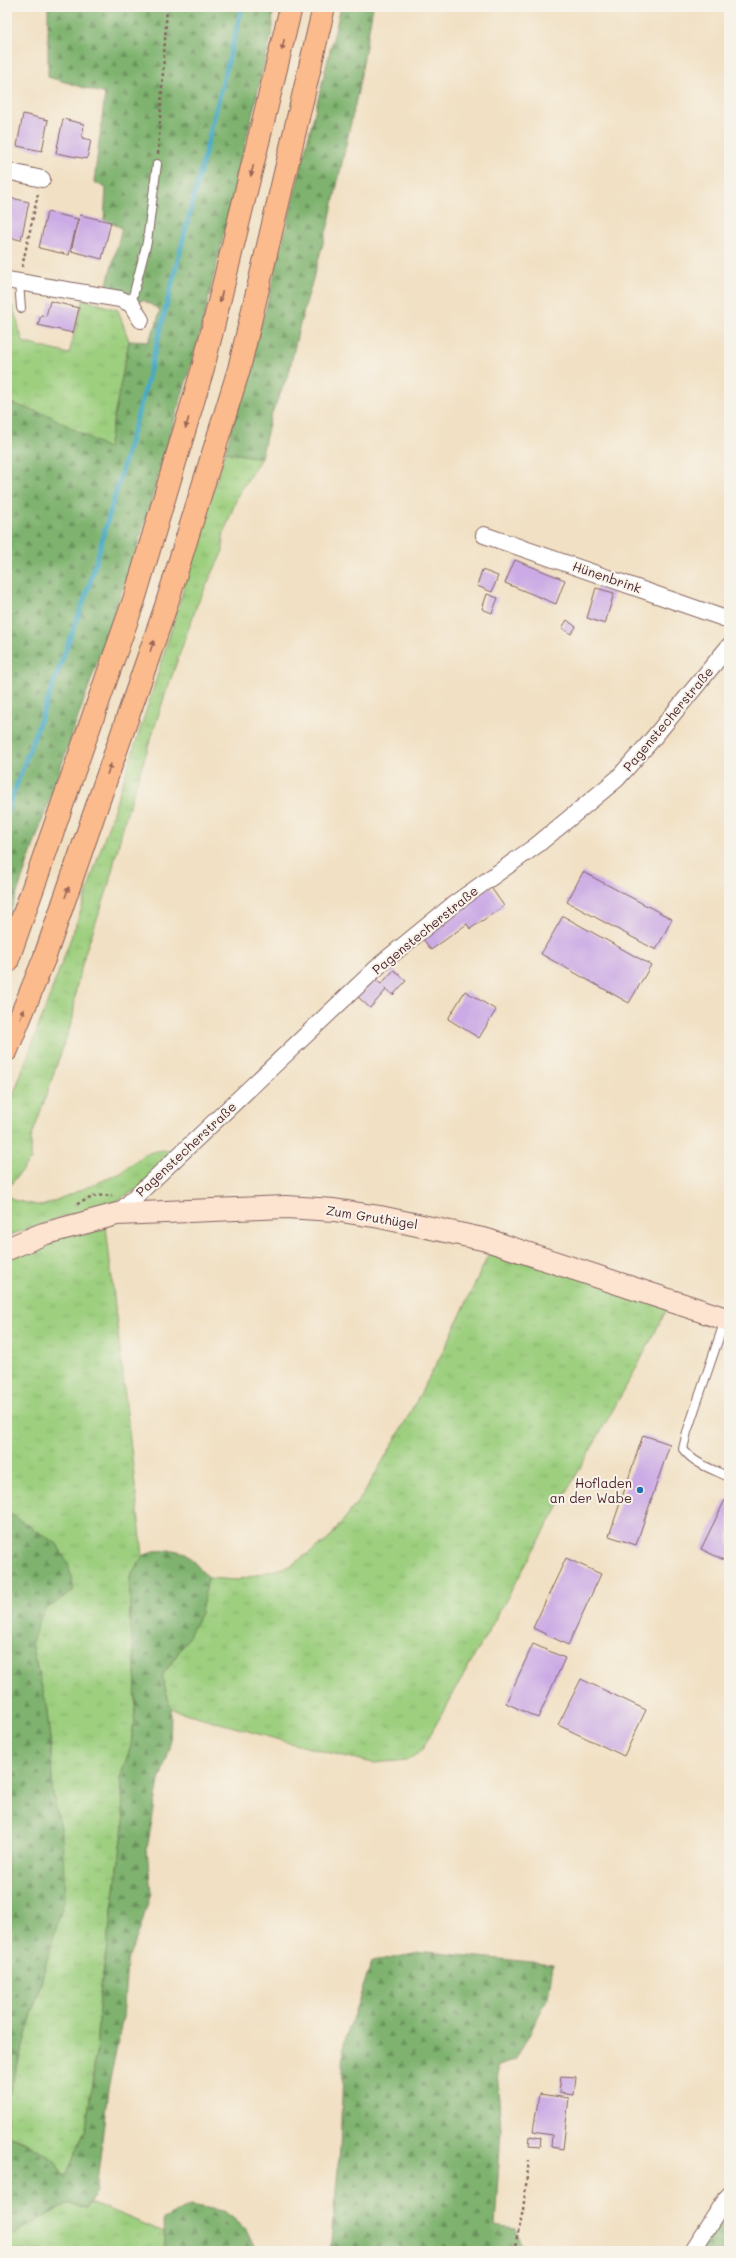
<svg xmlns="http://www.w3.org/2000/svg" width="736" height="2258" font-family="Mali,sans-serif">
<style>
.grass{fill:url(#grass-tufts);stroke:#747755}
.forest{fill:url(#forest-firs);stroke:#64684c}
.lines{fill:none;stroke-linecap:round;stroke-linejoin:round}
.stream{stroke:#47aac6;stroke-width:5}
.building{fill:#cbaae5}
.lane-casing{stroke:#846360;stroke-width:10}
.street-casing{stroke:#846360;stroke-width:18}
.secondary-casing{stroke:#846360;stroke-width:24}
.highway-casing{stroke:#846360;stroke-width:24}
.path{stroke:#846360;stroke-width:2.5;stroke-dasharray:3 3;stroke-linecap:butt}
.lane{stroke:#fff;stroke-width:8}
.street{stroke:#fff;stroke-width:16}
.secondary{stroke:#fde4d1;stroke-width:22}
.highway{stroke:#fbbb8c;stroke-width:22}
.oneway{fill:#9a6557}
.poi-dot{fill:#1f6fb2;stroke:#f7f3e8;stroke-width:1.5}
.labels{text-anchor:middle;stroke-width:4;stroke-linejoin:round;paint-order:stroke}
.street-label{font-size:13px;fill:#4a1f2b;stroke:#f7f3e8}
.poi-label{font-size:13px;fill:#4a1f2b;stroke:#f7f3e8;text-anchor:end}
</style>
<defs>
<pattern id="grass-tufts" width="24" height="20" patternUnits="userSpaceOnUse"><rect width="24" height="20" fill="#9dcf7f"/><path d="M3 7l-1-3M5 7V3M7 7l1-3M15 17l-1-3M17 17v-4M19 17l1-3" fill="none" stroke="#89b16e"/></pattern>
<pattern id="forest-firs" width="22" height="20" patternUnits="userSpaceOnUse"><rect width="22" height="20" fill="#7eb26e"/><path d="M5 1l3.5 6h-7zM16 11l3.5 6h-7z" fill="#69905b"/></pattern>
</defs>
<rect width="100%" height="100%" fill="#f7f3e8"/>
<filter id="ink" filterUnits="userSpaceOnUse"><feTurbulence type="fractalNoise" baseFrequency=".025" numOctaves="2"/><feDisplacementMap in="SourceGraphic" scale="8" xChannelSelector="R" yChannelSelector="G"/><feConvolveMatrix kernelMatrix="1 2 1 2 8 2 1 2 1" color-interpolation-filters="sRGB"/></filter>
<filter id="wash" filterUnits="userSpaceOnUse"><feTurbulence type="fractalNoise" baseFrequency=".012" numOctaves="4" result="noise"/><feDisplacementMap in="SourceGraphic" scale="16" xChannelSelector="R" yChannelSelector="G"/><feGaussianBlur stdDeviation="0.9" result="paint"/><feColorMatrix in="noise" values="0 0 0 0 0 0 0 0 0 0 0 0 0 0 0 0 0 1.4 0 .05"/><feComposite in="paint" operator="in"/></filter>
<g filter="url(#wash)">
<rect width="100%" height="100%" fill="#f1e0c3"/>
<g class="grass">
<path d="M 83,299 L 118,310 L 129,341 L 108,449 L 50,416 L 7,402 L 7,305 L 13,306 L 23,342 L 69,354 Z"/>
<path d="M 225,452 L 261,458 L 238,495 L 223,535 L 223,551 L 197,605 L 163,701 L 125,819 L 107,891 L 85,953 L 76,989 L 73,1018 L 31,1139 L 31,1159 L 7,1189 L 7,1112 L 79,916 L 151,696 Z"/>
<path d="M 161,1150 L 169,1151 L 171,1157 L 137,1189 L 105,1207 L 62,1217 L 7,1236 L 7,1194 L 13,1200 L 42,1206 L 121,1173 L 144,1154 Z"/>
<path d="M 106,1226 L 143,1556 L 130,1576 L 130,1628 L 135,1660 L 136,1703 L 131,1746 L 121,1775 L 124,1826 L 100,1994 L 96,2053 L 86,2128 L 65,2179 L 26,2142 L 7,2135 L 7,2102 L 42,1979 L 62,1833 L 52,1790 L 51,1748 L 46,1703 L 31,1644 L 42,1611 L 74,1590 L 57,1544 L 7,1512 L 7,1257 L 48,1239 Z"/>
<path d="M 491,1249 L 669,1305 L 637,1367 L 421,1751 L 408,1760 L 373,1763 L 297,1745 L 171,1709 L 162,1676 C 184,1647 202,1615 208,1578 L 237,1580 L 290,1566 L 328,1540 L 363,1495 L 399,1433 L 446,1346 Z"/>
<path d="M 90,2202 L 164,2232 L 165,2246 L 169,2251 L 147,2251 L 138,2247 L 136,2251 L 7,2251 L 7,2242 L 11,2235 L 67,2204 L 86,2208 Z"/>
</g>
<g class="forest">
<path d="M 48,7 L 272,7 L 273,28 L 200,334 L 139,542 L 7,922 L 7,402 L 50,416 L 108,448 L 129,341 L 148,342 L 156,325 L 160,310 L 143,300 L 131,304 L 104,295 L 122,228 L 104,220 L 106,188 L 94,182 L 105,94 L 48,77 Z"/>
<path d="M 341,7 L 373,7 L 358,91 L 328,226 L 299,328 L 289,373 L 271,415 L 261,458 L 225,452 L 268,300 Z"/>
<path d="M 7,1512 L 57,1544 L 69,1566 L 74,1590 L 43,1611 L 31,1644 L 46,1703 L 51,1748 L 52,1790 L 62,1833 L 65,1897 L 7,2102 Z"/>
<path d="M 173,1550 L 186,1553 L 208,1578 L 201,1613 L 187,1640 L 162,1676 L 171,1709 L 170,1749 L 159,1781 L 147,1849 L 151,1893 L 140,1929 L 127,1962 L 123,2017 L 108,2089 L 96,2191 L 86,2208 L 67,2204 L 11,2235 L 7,2242 L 7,2135 L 26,2142 L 55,2161 L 65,2179 L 86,2128 L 96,2053 L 100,1994 L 124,1826 L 121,1775 L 131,1746 L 136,1703 L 135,1660 L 130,1628 L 130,1576 L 143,1556 L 154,1551 Z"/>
<path d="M 427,1952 L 553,1964 L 548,1998 L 516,2059 L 497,2067 L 501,2131 L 495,2225 L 515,2228 L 523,2251 L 330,2251 L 340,2149 L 344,2043 L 372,1961 Z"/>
<path d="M 729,2194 L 729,2251 L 688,2251 Z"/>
<path d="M 189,2205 L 224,2211 L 245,2228 L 256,2251 L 169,2251 L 165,2246 L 164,2219 Z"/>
</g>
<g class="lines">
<path class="stream" d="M 7,811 L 89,586 L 146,386 L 242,7"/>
</g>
<g id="blocks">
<g class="building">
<path d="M 23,114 L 48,120 L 42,151 L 17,146 Z"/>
<path d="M 63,119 L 84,124 L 82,138 L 91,140 L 87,159 L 56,153 Z"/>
<path d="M 7,197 L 29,202 L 21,240 L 7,237 Z"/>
<path d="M 47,212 L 78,219 L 69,255 L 39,248 Z"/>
<path d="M 80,215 L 111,222 L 102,259 L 71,251 Z"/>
<path d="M 50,301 L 79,308 L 73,333 L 38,325 L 41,315 L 46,316 Z"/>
<path d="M 515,560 L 565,580 L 556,604 L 505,583 Z"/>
<path d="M 482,570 L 498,576 L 492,592 L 477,586 Z"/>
<path d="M 596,588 L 614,593 L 605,624 L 587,618 Z"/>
<path d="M 487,594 L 498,598 L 492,613 L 482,609 Z"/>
<path d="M 567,620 L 576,627 L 571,634 L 562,628 Z"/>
<path d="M 583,872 L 672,919 L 656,950 L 567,902 Z"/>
<path d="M 490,886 L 504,906 L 470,929 L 467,924 L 431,950 L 421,936 Z"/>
<path d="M 563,916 L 651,965 L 629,1003 L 541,954 Z"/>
<path d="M 394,970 L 406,981 L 393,995 L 383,987 L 386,990 L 370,1008 L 357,996 L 373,978 L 381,984 Z"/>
<path d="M 465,991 L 496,1010 L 479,1038 L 448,1019 Z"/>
<path d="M 643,1435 L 670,1444 L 636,1545 L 609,1536 Z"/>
<path d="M 725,1500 L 729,1502 L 729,1553 L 726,1561 L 701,1549 Z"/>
<path d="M 566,1558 L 601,1574 L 568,1645 L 533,1628 Z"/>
<path d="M 533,1644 L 565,1658 L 538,1718 L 506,1703 Z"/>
<path d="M 581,1679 L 646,1710 L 624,1756 L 558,1725 Z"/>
<path d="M 561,2076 L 576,2077 L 574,2095 L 559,2093 Z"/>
<path d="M 539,2094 L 569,2098 L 563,2149 L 551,2147 L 552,2135 L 533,2132 Z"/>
<path d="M 530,2136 L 541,2138 L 540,2146 L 529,2145 Z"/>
</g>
</g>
</g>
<g filter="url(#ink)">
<use href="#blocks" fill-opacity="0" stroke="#846360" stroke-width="1"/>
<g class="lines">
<defs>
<g id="lane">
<path d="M 19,283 L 21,308"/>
<path d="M 131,304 L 147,242 L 157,164"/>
<path d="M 725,1320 L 687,1432 L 683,1449 C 694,1464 712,1469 729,1477"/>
</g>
<g id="street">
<path d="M 7,171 L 42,179"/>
<path d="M 7,280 L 120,299 L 131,304 L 141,320"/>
<path d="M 484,535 L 729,620"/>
<path d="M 117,1214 L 383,962 L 454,904 L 537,845 L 617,779 L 650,742 L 729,646"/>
<path d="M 692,2251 L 729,2195"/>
</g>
<path id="secondary" d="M 7,1249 L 43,1234 L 117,1214 L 286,1207 L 334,1210 L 380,1217 L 487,1240 L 729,1320"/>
<g id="highway">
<path d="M 7,962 L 134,600 L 203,368 L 291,7"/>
<path d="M 7,1050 L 44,959 L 165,609 L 239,369 L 324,7"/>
</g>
</defs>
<use href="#lane" class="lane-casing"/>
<use href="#street" class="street-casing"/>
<use href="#secondary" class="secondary-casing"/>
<use href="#highway" class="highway-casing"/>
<g class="path">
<path d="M 158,154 L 167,7"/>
<path d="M 22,267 L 38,194"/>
<path d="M 77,1204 L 95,1196 L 112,1195"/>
<path d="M 514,2251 L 523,2210 L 529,2161"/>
</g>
<use href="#lane" class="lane"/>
<use href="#street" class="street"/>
<use href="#secondary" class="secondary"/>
<use href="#highway" class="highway"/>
</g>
<defs><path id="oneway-solid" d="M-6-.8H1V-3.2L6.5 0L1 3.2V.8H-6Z"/></defs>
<g class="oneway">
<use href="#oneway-solid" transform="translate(283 45) rotate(103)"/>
<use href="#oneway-solid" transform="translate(252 171) rotate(104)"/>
<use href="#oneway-solid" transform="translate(221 297) rotate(104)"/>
<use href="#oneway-solid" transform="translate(187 423) rotate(107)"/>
<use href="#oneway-solid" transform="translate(152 646) rotate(-71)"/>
<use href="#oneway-solid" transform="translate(109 769) rotate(-71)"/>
<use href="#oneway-solid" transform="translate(67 892) rotate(-71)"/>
<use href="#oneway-solid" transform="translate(22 1014) rotate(-68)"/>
</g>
</g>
<circle class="poi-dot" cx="640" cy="1490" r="4"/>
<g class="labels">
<g class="street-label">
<text transform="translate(607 577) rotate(19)" y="5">Hünenbrink</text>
<text transform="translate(668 719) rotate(-50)" y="5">Pagenstecherstraße</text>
<text transform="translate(425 930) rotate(-39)" y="5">Pagenstecherstraße</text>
<text transform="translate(186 1149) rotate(-43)" y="5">Pagenstecherstraße</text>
<text transform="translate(372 1217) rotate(9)" y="5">Zum Gruthügel</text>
</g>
<g class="poi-label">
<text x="632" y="1488">Hofladen<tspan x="632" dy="15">an der Wabe</tspan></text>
</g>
</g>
<rect width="736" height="2258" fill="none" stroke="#f7f3e8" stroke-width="24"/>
</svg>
